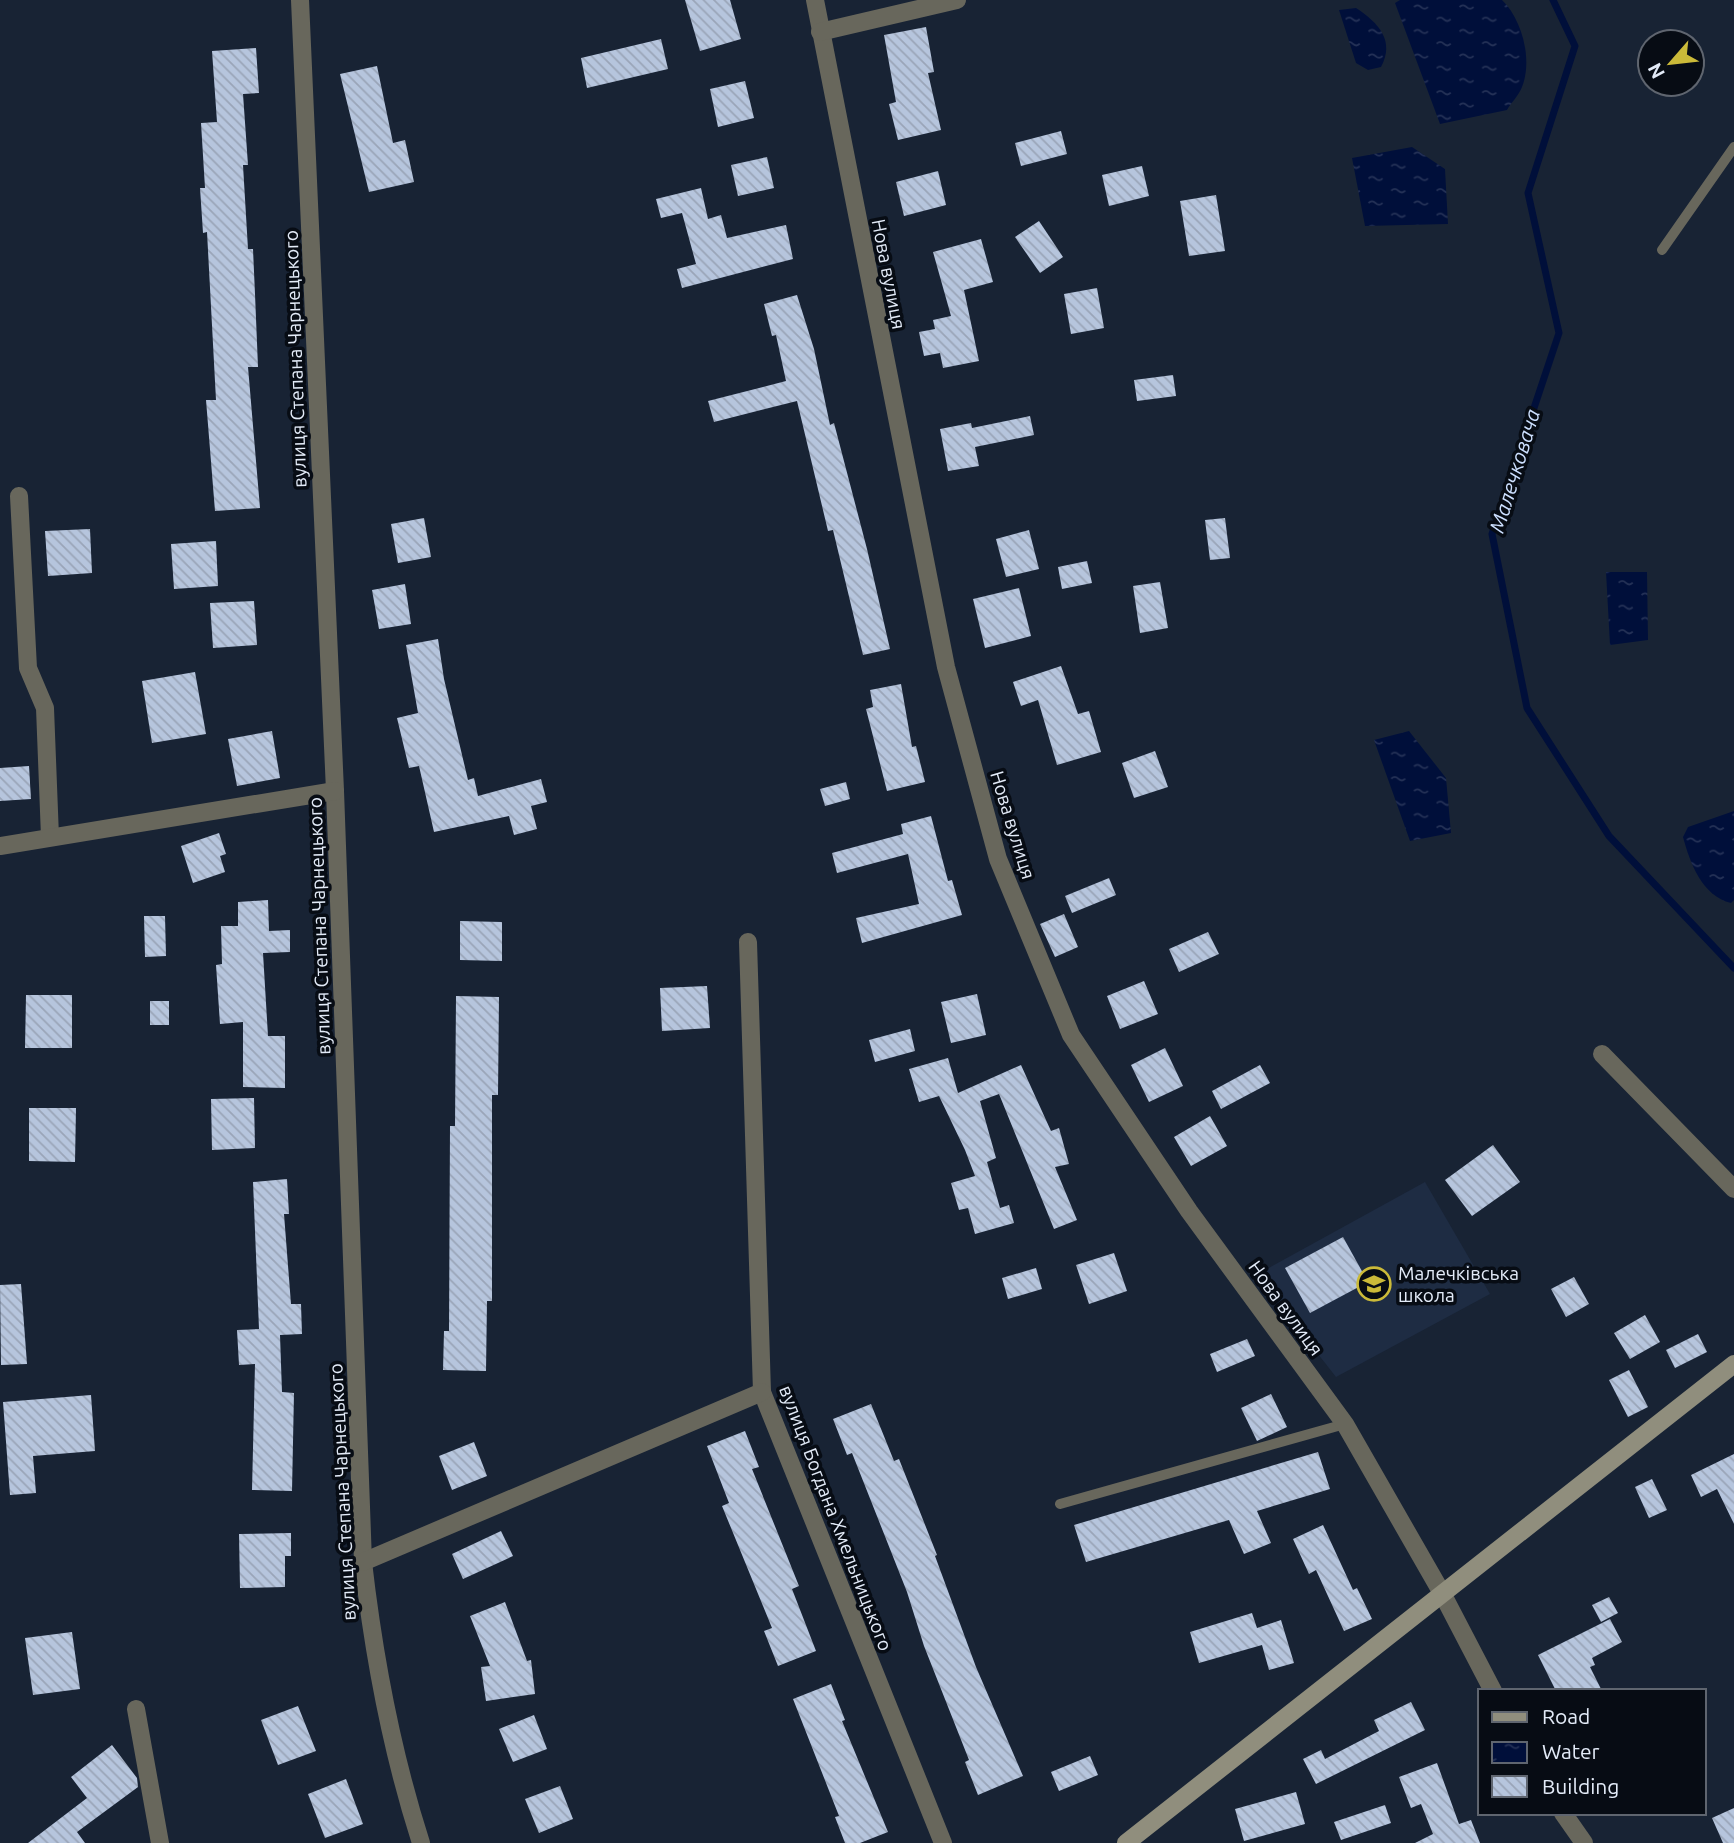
<svg xmlns="http://www.w3.org/2000/svg" width="1734" height="1843" font-family="Ubuntu,sans-serif">
<style>
.built{fill:#1e2c43}
.water{fill:url(#water-ripples)}
.lines{fill:none;stroke-linecap:round;stroke-linejoin:round}
.stream{stroke:#000f3a;stroke-width:7}
.building{fill:url(#building-back-hatch)}
.lane{stroke:#68675c;stroke-width:10}
.street{stroke:#68675c;stroke-width:18}
.secondary{stroke:#908e7d;stroke-width:18}
.labels{text-anchor:middle;stroke-width:7;stroke-linejoin:round;paint-order:stroke}
.street-label{font-size:19px;fill:#e3ebf8;stroke:#070c14}
.poi-label{font-size:19px;fill:#e3ebf8;stroke:#070c14;text-anchor:start}
.water-label{font-size:21px;font-style:italic;fill:#ccdffe;stroke:#070c14}
</style>
<defs>
<pattern id="water-ripples" width="26" height="14" patternUnits="userSpaceOnUse" patternTransform="scale(1.75)"><rect width="26" height="14" fill="#000f3a"/><path d="M2 4q2-2 4 0t4 0M15 11q2-2 4 0t4 0" fill="none" stroke="#253257"/></pattern>
<pattern id="building-back-hatch" width="6" height="6" patternUnits="userSpaceOnUse" patternTransform="scale(1.75)"><rect width="6" height="6" fill="#b6c5dd"/><path d="M-1 5l2 2M0 0l6 6M5-1l2 2" fill="none" stroke="#9aa5b8"/></pattern>
</defs>
<rect width="100%" height="100%" fill="#182334"/>
<path class="built" d="M 1425,1182 L 1490,1294 L 1336,1377 L 1256,1275 Z"/>
<g class="water">
<path d="M 1400,0 L 1502,0 C 1522,19 1533,60 1522,87 C 1519,95 1511,103 1507,110 L 1440,124 L 1395,3 Z"/>
<path d="M 1356,8 C 1379,23 1395,41 1381,67 L 1368,70 L 1356,63 L 1339,10 Z"/>
<path d="M 1412,147 L 1445,169 L 1448,224 L 1365,226 L 1352,158 Z"/>
<path d="M 1606,572 L 1647,572 L 1648,640 L 1610,645 Z"/>
<path d="M 1409,731 L 1446,778 L 1451,833 L 1410,841 L 1374,740 Z"/>
<path d="M 1734,811 L 1734,900 L 1731,903 C 1702,896 1690,863 1683,837 L 1688,827 Z"/>
</g>
<g class="lines">
<path class="stream" d="M 1553,0 L 1575,46 L 1528,193 L 1559,333 L 1492,534 L 1527,708 L 1609,836 L 1734,968"/>
</g>
<g class="building">
<path d="M 685,0 L 730,0 L 741,39 L 700,51 Z"/>
<path d="M 926,27 L 934,72 L 928,73 L 941,130 L 898,140 L 889,104 L 896,102 L 884,35 Z"/>
<path d="M 661,39 L 668,69 L 587,88 L 581,58 Z"/>
<path d="M 256,48 L 259,93 L 243,94 L 248,165 L 243,165 L 248,249 L 253,249 L 255,294 L 258,367 L 248,367 L 260,508 L 215,511 L 206,400 L 216,400 L 207,232 L 203,233 L 200,188 L 205,188 L 201,123 L 217,122 L 212,51 Z"/>
<path d="M 377,66 L 393,143 L 405,140 L 414,182 L 369,192 L 340,74 Z"/>
<path d="M 745,81 L 754,118 L 718,127 L 710,89 Z"/>
<path d="M 1061,131 L 1067,154 L 1021,166 L 1015,143 Z"/>
<path d="M 767,157 L 774,188 L 738,196 L 731,165 Z"/>
<path d="M 1142,166 L 1149,196 L 1109,206 L 1102,175 Z"/>
<path d="M 938,171 L 946,205 L 904,216 L 896,182 Z"/>
<path d="M 701,188 L 708,219 L 721,215 L 727,238 L 786,225 L 793,259 L 682,288 L 677,269 L 696,264 L 682,213 L 661,218 L 656,199 Z"/>
<path d="M 1216,195 L 1225,251 L 1189,256 L 1180,201 Z"/>
<path d="M 1039,221 L 1063,257 L 1040,273 L 1015,237 Z"/>
<path d="M 981,239 L 993,282 L 964,290 L 979,361 L 943,368 L 940,353 L 924,356 L 919,332 L 935,329 L 933,320 L 951,316 L 933,252 Z"/>
<path d="M 1097,288 L 1104,328 L 1071,334 L 1064,294 Z"/>
<path d="M 797,295 L 814,349 L 830,425 L 834,423 L 867,549 L 890,649 L 863,655 L 833,530 L 828,531 L 797,401 L 714,422 L 708,401 L 786,381 L 776,335 L 772,336 L 764,304 Z"/>
<path d="M 1173,375 L 1176,396 L 1137,401 L 1134,380 Z"/>
<path d="M 1030,416 L 1034,435 L 975,447 L 979,466 L 948,471 L 940,429 L 971,423 L 972,428 Z"/>
<path d="M 424,518 L 431,557 L 398,563 L 391,524 Z"/>
<path d="M 1225,518 L 1230,558 L 1210,560 L 1205,520 Z"/>
<path d="M 90,529 L 92,573 L 48,576 L 45,531 Z"/>
<path d="M 1029,530 L 1039,569 L 1006,577 L 996,539 Z"/>
<path d="M 216,541 L 218,586 L 174,589 L 171,544 Z"/>
<path d="M 1087,561 L 1092,583 L 1062,589 L 1058,567 Z"/>
<path d="M 1160,582 L 1168,628 L 1140,633 L 1133,586 Z"/>
<path d="M 405,584 L 411,624 L 379,629 L 372,590 Z"/>
<path d="M 1019,588 L 1031,636 L 985,648 L 973,599 Z"/>
<path d="M 254,601 L 257,645 L 213,648 L 210,603 Z"/>
<path d="M 438,639 L 444,679 L 468,780 L 474,778 L 478,796 L 541,779 L 547,802 L 531,806 L 537,829 L 514,835 L 509,816 L 434,832 L 419,766 L 409,768 L 397,718 L 418,713 L 406,645 Z"/>
<path d="M 1061,666 L 1078,714 L 1089,711 L 1101,752 L 1057,765 L 1038,700 L 1021,706 L 1013,682 Z"/>
<path d="M 195,672 L 206,734 L 152,743 L 142,681 Z"/>
<path d="M 901,684 L 912,747 L 916,746 L 925,782 L 887,791 L 866,709 L 873,707 L 870,690 Z"/>
<path d="M 272,731 L 280,778 L 237,786 L 228,739 Z"/>
<path d="M 1155,751 L 1168,787 L 1134,798 L 1122,763 Z"/>
<path d="M 29,766 L 31,799 L 0,801 L 0,768 Z"/>
<path d="M 846,782 L 850,799 L 825,806 L 820,789 Z"/>
<path d="M 931,816 L 948,881 L 952,880 L 962,915 L 862,943 L 856,918 L 919,904 L 908,854 L 837,873 L 832,853 L 903,834 L 901,824 Z"/>
<path d="M 219,833 L 226,854 L 220,856 L 225,872 L 193,883 L 181,846 Z"/>
<path d="M 1109,878 L 1116,895 L 1072,913 L 1065,896 Z"/>
<path d="M 268,900 L 269,931 L 290,930 L 290,952 L 263,953 L 268,1036 L 285,1036 L 285,1088 L 243,1087 L 243,1022 L 220,1024 L 216,965 L 222,964 L 221,926 L 238,926 L 238,902 Z"/>
<path d="M 1064,914 L 1078,947 L 1055,957 L 1040,924 Z"/>
<path d="M 144,916 L 165,916 L 166,956 L 145,957 Z"/>
<path d="M 460,921 L 502,922 L 502,961 L 460,960 Z"/>
<path d="M 1208,932 L 1219,954 L 1179,972 L 1169,949 Z"/>
<path d="M 1144,981 L 1158,1014 L 1120,1029 L 1107,996 Z"/>
<path d="M 707,986 L 710,1028 L 662,1031 L 660,988 Z"/>
<path d="M 977,994 L 986,1035 L 951,1043 L 941,1002 Z"/>
<path d="M 26,995 L 72,995 L 72,1048 L 25,1048 Z"/>
<path d="M 456,996 L 499,997 L 498,1095 L 492,1095 L 492,1301 L 487,1301 L 486,1371 L 443,1370 L 444,1331 L 449,1331 L 450,1126 L 455,1126 Z"/>
<rect x="150" y="1001" width="19" height="24"/>
<path d="M 910,1029 L 915,1051 L 875,1062 L 869,1040 Z"/>
<path d="M 1165,1048 L 1183,1086 L 1149,1102 L 1131,1065 Z"/>
<path d="M 948,1058 L 958,1093 L 1021,1065 L 1051,1131 L 1059,1128 L 1069,1164 L 1055,1167 L 1077,1220 L 1054,1229 L 999,1094 L 980,1101 L 996,1158 L 987,1162 L 1000,1208 L 1009,1205 L 1014,1223 L 975,1234 L 968,1208 L 959,1210 L 951,1183 L 975,1176 L 965,1150 L 939,1096 L 919,1102 L 909,1069 Z"/>
<path d="M 1260,1065 L 1270,1083 L 1221,1109 L 1212,1091 Z"/>
<path d="M 254,1098 L 255,1148 L 212,1150 L 211,1099 Z"/>
<path d="M 29,1108 L 76,1108 L 75,1162 L 29,1161 Z"/>
<path d="M 1210,1116 L 1227,1146 L 1191,1166 L 1174,1137 Z"/>
<path d="M 1493,1145 L 1520,1182 L 1472,1216 L 1445,1180 Z"/>
<path d="M 287,1179 L 289,1214 L 284,1214 L 291,1304 L 301,1304 L 302,1334 L 280,1335 L 282,1392 L 294,1393 L 292,1491 L 252,1490 L 255,1364 L 239,1365 L 237,1330 L 259,1329 L 253,1182 Z"/>
<path d="M 1343,1237 L 1368,1282 L 1310,1313 L 1285,1268 Z"/>
<path d="M 1114,1253 L 1127,1291 L 1089,1304 L 1076,1265 Z"/>
<path d="M 1036,1268 L 1042,1289 L 1008,1299 L 1002,1278 Z"/>
<path d="M 1574,1277 L 1589,1304 L 1566,1317 L 1551,1289 Z"/>
<path d="M 21,1284 L 27,1364 L 1,1365 L 0,1285 Z"/>
<path d="M 1645,1315 L 1660,1342 L 1630,1359 L 1614,1333 Z"/>
<path d="M 1698,1334 L 1707,1352 L 1675,1368 L 1666,1350 Z"/>
<path d="M 1247,1339 L 1255,1356 L 1217,1372 L 1210,1354 Z"/>
<path d="M 1629,1370 L 1648,1407 L 1628,1417 L 1609,1380 Z"/>
<path d="M 1271,1394 L 1287,1427 L 1257,1441 L 1241,1408 Z"/>
<path d="M 91,1395 L 95,1451 L 33,1456 L 36,1493 L 10,1495 L 3,1402 Z"/>
<path d="M 871,1404 L 894,1461 L 899,1459 L 937,1555 L 935,1556 L 976,1667 L 1023,1776 L 978,1795 L 965,1762 L 969,1760 L 924,1646 L 907,1592 L 852,1453 L 847,1455 L 833,1419 Z"/>
<path d="M 745,1431 L 759,1467 L 752,1469 L 799,1586 L 792,1589 L 816,1651 L 778,1666 L 764,1631 L 772,1628 L 722,1506 L 729,1503 L 707,1446 Z"/>
<path d="M 474,1442 L 487,1476 L 452,1490 L 439,1456 Z"/>
<path d="M 1318,1452 L 1330,1489 L 1257,1511 L 1271,1543 L 1244,1554 L 1229,1520 L 1086,1562 L 1074,1525 Z"/>
<path d="M 1734,1454 L 1734,1524 L 1717,1489 L 1701,1497 L 1691,1475 Z"/>
<path d="M 1652,1479 L 1667,1510 L 1649,1518 L 1635,1487 Z"/>
<path d="M 1323,1525 L 1353,1590 L 1357,1588 L 1372,1619 L 1344,1631 L 1316,1570 L 1309,1574 L 1293,1539 Z"/>
<path d="M 501,1531 L 513,1556 L 463,1579 L 452,1554 Z"/>
<path d="M 291,1533 L 291,1556 L 285,1556 L 285,1587 L 240,1588 L 239,1534 Z"/>
<path d="M 1609,1597 L 1618,1613 L 1601,1622 L 1592,1605 Z"/>
<path d="M 505,1602 L 527,1661 L 531,1660 L 535,1694 L 486,1701 L 481,1667 L 490,1666 L 470,1616 Z"/>
<path d="M 1252,1613 L 1257,1628 L 1281,1620 L 1294,1663 L 1269,1670 L 1262,1645 L 1199,1663 L 1190,1632 Z"/>
<path d="M 1610,1619 L 1622,1642 L 1592,1658 L 1595,1665 L 1590,1667 L 1602,1691 L 1556,1691 L 1538,1655 Z"/>
<path d="M 72,1632 L 80,1689 L 33,1695 L 25,1638 Z"/>
<path d="M 831,1684 L 845,1720 L 842,1721 L 888,1832 L 860,1843 L 845,1843 L 835,1817 L 839,1816 L 793,1699 Z"/>
<path d="M 1411,1702 L 1425,1730 L 1316,1784 L 1303,1759 L 1321,1750 L 1325,1759 L 1379,1731 L 1374,1720 Z"/>
<path d="M 298,1706 L 316,1751 L 278,1765 L 261,1720 Z"/>
<path d="M 534,1715 L 547,1749 L 513,1762 L 499,1729 Z"/>
<path d="M 112,1745 L 137,1778 L 138,1787 L 77,1832 L 85,1843 L 28,1843 L 87,1798 L 71,1777 Z"/>
<path d="M 1090,1756 L 1098,1775 L 1059,1791 L 1051,1772 Z"/>
<path d="M 1437,1763 L 1459,1824 L 1471,1820 L 1480,1843 L 1415,1843 L 1433,1834 L 1421,1804 L 1411,1808 L 1399,1777 Z"/>
<path d="M 346,1779 L 363,1824 L 325,1838 L 308,1794 Z"/>
<path d="M 560,1786 L 573,1819 L 539,1833 L 525,1799 Z"/>
<path d="M 1296,1792 L 1305,1824 L 1244,1841 L 1235,1809 Z"/>
<path d="M 1385,1805 L 1391,1823 L 1341,1840 L 1334,1822 Z"/>
<path d="M 1734,1808 L 1734,1843 L 1723,1843 L 1712,1818 Z"/>
</g>
<g class="lines">
<g class="lane">
<path d="M 1662,250 L 1734,147"/>
<path d="M 1060,1504 L 1345,1424"/>
</g>
<g class="street">
<path d="M 300,0 L 335,791 L 363,1562 C 374,1658 391,1750 421,1843"/>
<path d="M 815,0 L 946,667 L 998,859 L 1071,1035 L 1189,1211 L 1345,1424 L 1443,1595 L 1493,1691"/>
<path d="M 820,32 L 957,0"/>
<path d="M 19,496 L 28,668 L 45,708 L 50,837"/>
<path d="M 0,846 L 335,791"/>
<path d="M 748,942 L 762,1392 L 943,1843"/>
<path d="M 1602,1054 L 1734,1189"/>
<path d="M 363,1562 L 762,1392"/>
<path d="M 136,1709 L 160,1843"/>
<path d="M 1563,1813 L 1584,1843"/>
</g>
<path class="secondary" d="M 1126,1843 L 1734,1364"/>
</g>
<defs>
<symbol id="school-ring" viewBox="-11 -11 22 22"><circle r="9.5" fill="#070c14" stroke="#cbba39" stroke-width="1.5"/><path d="M0-5L7-2L0 1L-7-2ZM-4 1L0 2.5L4 1V4Q0 6-4 4Z" fill="#cbba39"/></symbol>
</defs>
<g fill-rule="evenodd">
<use href="#school-ring" x="1355" y="1265" width="38" height="38"/>
</g>
<g class="labels">
<g class="street-label">
<text transform="translate(889 274) rotate(79)" y="7">Нова вулиця</text>
<text transform="translate(295 359) rotate(-92)" y="7">вулиця Степана Чарнецького</text>
<text transform="translate(1013 825) rotate(73)" y="7">Нова вулиця</text>
<text transform="translate(319 926) rotate(-92)" y="7">вулиця Степана Чарнецького</text>
<text transform="translate(1286 1308) rotate(54)" y="7">Нова вулиця</text>
<text transform="translate(342 1492) rotate(-93)" y="7">вулиця Степана Чарнецького</text>
<text transform="translate(836 1518) rotate(69)" y="7">вулиця Богдана Хмельницького</text>
</g>
<g class="poi-label">
<text x="1398" y="1280">Малечківська<tspan x="1398" dy="22">школа</tspan></text>
</g>
<g class="water-label">
<text transform="translate(1515 471) rotate(-73)" y="7">Малечковача</text>
</g>
</g>
<rect x="1478" y="1689" width="228" height="126" fill="#070c14" stroke="#5f656f" stroke-width="2"/>
<rect x="1492" y="1712" width="35" height="10" fill="#908e7d" stroke="#5f656f" stroke-width="2"/>
<text x="1542" y="1724" font-size="21" fill="#e3ebf8">Road</text>
<rect x="1492" y="1742" width="35" height="21" fill="url(#water-ripples)" stroke="#5f656f" stroke-width="2"/>
<text x="1542" y="1759" font-size="21" fill="#e3ebf8">Water</text>
<rect x="1492" y="1776" width="35" height="21" fill="url(#building-back-hatch)" stroke="#5f656f" stroke-width="2"/>
<text x="1542" y="1794" font-size="21" fill="#e3ebf8">Building</text>
<g transform="translate(1671 63) rotate(242)"><circle r="33" fill="#070c14" stroke="#5f656f" stroke-width="2"/>
<path d="M0-5L12 26L0 18L-12 26Z" fill="#cbba39"/>
<text y="-10" font-size="19" font-weight="bold" text-anchor="middle" fill="#e3ebf8">N</text>
</g>
</svg>
